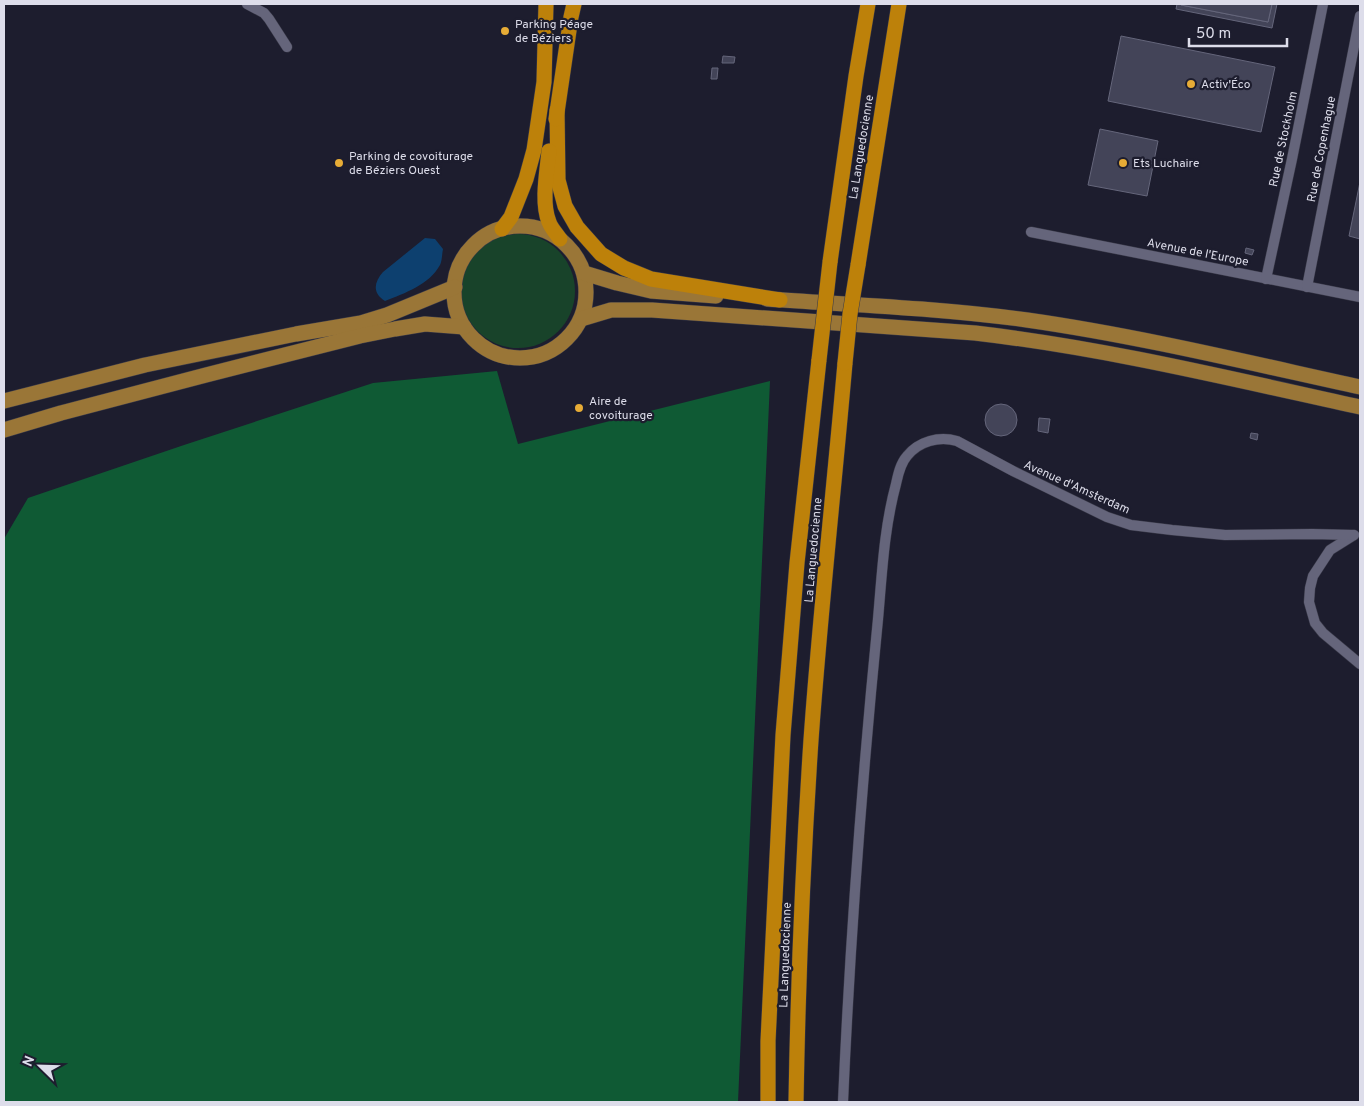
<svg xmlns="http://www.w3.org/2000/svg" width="1364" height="1106" font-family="Overpass,sans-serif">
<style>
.green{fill:#18432a}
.forest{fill:#0f5a34}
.water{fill:#0d406f}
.building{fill:#434458;stroke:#65667b}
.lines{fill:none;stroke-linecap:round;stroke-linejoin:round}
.minor-casing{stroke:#3a3a49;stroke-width:11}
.primary-casing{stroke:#3a3a49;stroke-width:16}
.motorway-casing{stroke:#3a3a49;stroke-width:16}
.minor{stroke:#65657b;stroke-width:10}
.primary{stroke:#9a7637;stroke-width:15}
.motorway{stroke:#bd810a;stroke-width:15}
.motorway-bridge-casing{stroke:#3a3a49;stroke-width:16;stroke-linecap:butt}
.motorway-bridge{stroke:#bd810a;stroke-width:15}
.poi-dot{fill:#e7ac36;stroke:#1d1d2e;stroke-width:2}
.labels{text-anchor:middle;stroke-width:4.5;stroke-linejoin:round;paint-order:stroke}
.poi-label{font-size:12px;fill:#ddddea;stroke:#1d1d2e;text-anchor:start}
.street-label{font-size:12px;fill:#ddddea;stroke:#1d1d2e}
</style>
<rect width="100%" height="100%" fill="#1d1d2e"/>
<circle class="green" cx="518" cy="291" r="57"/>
<path class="forest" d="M 497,371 L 518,444 L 770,381 L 738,1102 L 4,1102 L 4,539 L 28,498 L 184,445 L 373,383 Z"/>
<path class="water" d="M 425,238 L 435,239 L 443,249 C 442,254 442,261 440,265 C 429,285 405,293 385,301 C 372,293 374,282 383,272 Z"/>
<g class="building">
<path d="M 1177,4 L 1181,4 L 1181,5 L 1268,22 L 1272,4 L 1277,4 L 1272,28 L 1176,9 Z"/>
<path d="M 1181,4 L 1272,4 L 1268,22 L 1181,5 Z"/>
<path d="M 1121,36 L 1275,67 L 1261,132 L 1108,101 Z"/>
<path d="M 723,56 L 735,57 L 734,63 L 722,63 Z"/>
<path d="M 712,68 L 718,68 L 717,79 L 711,79 Z"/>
<path d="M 1100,129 L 1158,141 L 1147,196 L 1088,185 Z"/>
<path d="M 1360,182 L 1360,239 L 1349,236 Z"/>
<path d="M 1246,248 L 1254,250 L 1252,255 L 1245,253 Z"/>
<circle cx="1001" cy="420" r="16"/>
<path d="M 1039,418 L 1050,419 L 1048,433 L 1038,431 Z"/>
<path d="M 1251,433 L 1258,434 L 1257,440 L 1250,438 Z"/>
</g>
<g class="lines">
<defs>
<g id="minor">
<path d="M 247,4 L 264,13 L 269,19 L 287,47"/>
<path d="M 1031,232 L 1360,297"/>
<path d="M 1266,279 L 1292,159 L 1323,4"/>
<path d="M 1307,287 L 1360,16"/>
<path d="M 1354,535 L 1330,550 L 1313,576 L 1310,588 L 1309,602 L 1315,623 L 1323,633 L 1360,664"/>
<path d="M 843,1102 C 850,941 862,780 878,619 C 882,574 884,528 896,484 C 898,475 900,464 907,456 C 919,441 939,436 957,441 L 1013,471 L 1107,517 L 1131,525 L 1172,530 L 1225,535 L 1312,534 L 1354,535"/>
</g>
<g id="primary">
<circle cx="520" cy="292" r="66"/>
<path d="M 584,273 L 617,283 L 651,291 L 716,296"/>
<path d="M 767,299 C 853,305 941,308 1027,320 C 1139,336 1250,363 1360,387"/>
<path d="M 581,319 L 611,310 L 652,310 L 975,333 C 1105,348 1232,379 1360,407"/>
<path d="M 4,401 L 145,365 L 296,334 L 361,323 L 387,315 L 455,287"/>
<path d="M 4,430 L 61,413 L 206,375 L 360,336 L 395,329 L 425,324 L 464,327"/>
</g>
<g id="motorway">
<path d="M 557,110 L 558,180 L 565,206 L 577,227 L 601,254 L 624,268 L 651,279 L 780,300"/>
<path d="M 556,119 L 571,17 L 574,4"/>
<path d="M 549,151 C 547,172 541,203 549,222 C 551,228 556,233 560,239"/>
<path d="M 502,229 L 511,217 L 526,179 L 534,150 L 544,82 L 546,4"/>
<path d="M 830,262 L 856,76 L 868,4"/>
<path d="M 858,265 L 899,4"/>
<path d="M 768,1102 L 768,1041 L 783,735 L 797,563 L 819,360"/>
<path d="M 796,1102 C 798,981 803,860 811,740 C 820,614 834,489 845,363"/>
</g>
</defs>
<use href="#minor" class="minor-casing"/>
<use href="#primary" class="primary-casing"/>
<use href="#motorway" class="motorway-casing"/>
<use href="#minor" class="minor"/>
<use href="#primary" class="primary"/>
<use href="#motorway" class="motorway"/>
<defs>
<g id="motorway-bridge">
<path d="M 819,360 L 830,262"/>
<path d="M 845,363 L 850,314 L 858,265"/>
</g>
</defs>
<use href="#motorway-bridge" class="motorway-bridge-casing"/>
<use href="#motorway-bridge" class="motorway-bridge"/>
</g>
<g class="poi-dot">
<circle cx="505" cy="31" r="5"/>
<circle cx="1191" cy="84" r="5"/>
<circle cx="339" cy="163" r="5"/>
<circle cx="1123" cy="163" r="5"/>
<circle cx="579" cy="408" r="5"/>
</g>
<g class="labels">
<g class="poi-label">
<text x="515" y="28">Parking Péage<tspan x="515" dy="14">de Béziers</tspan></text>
<text x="1201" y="88">Activ'Éco</text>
<text x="349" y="160">Parking de covoiturage<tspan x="349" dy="14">de Béziers Ouest</tspan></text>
<text x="1133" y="167">Ets Luchaire</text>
<text x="589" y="405">Aire de<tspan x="589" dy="14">covoiturage</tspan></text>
</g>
<g class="street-label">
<text transform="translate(1283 139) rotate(-78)" y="4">Rue de Stockholm</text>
<text transform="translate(861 147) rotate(-81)" y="4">La Languedocienne</text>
<text transform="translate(1321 149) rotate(-79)" y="4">Rue de Copenhague</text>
<text transform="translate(1198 252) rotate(11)" y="4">Avenue de l'Europe</text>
<text transform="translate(1077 487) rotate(24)" y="4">Avenue d'Amsterdam</text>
<text transform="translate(813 550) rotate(-85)" y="4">La Languedocienne</text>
<text transform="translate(785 955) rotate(-88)" y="4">La Languedocienne</text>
</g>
</g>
<rect width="1364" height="1106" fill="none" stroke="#ddddea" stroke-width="10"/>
<g transform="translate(40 1066) rotate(293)" stroke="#1d1d2e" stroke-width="4" paint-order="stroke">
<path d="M0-4L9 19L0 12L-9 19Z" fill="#ddddea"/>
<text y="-8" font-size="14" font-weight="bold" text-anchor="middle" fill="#ddddea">N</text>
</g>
<path d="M1189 38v8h98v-8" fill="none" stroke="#ddddea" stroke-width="2.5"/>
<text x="1196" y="38" font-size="15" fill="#ddddea" stroke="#1d1d2e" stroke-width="4" paint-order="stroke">50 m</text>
</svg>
